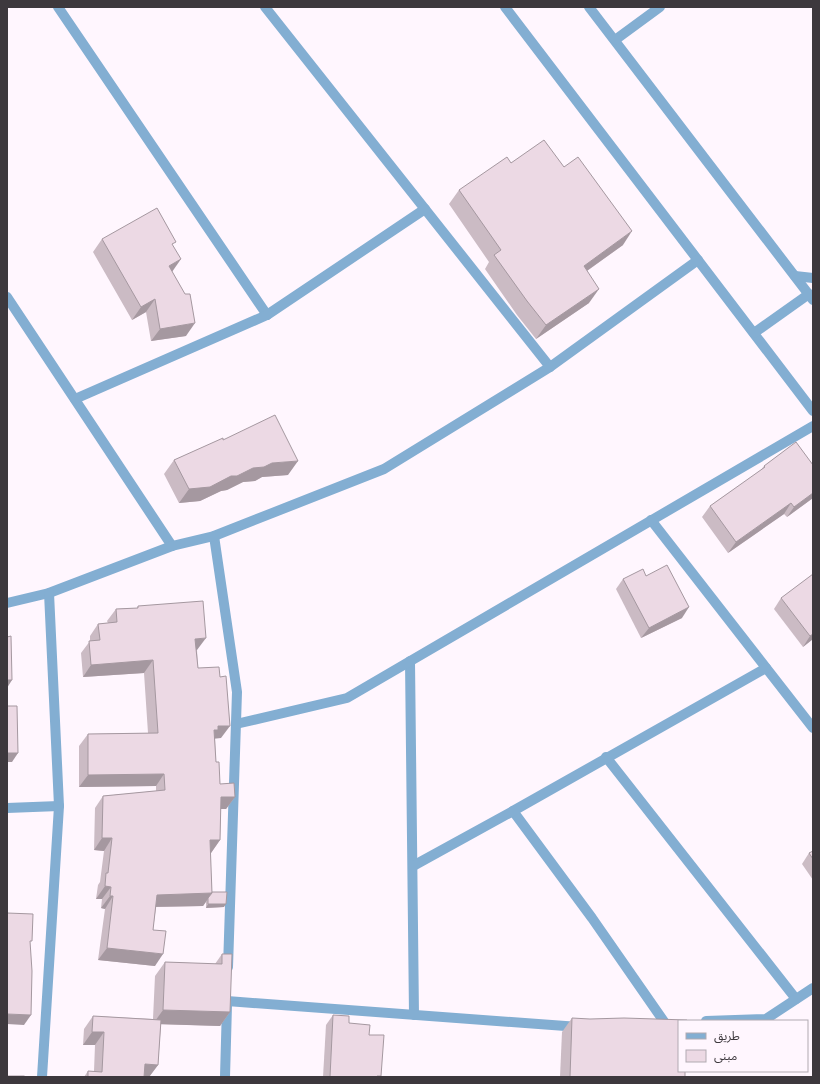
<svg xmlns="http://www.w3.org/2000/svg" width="820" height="1084" font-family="Inter,'Noto Sans Arabic',sans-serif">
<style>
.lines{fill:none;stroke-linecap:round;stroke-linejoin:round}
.minor{stroke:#83aed2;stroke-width:10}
.wall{fill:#cbbbc4}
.shaded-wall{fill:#a598a0}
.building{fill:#ecd9e4;stroke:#a598a0}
</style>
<rect width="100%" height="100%" fill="#fff6fe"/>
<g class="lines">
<g class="minor">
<path d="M 58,7 L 267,315"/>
<path d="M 265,7 L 550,367"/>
<path d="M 505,7 L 813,411"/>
<path d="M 589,7 L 813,300"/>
<path d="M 615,40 L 660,7"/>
<path d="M 795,276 L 813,278"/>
<path d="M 7,297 L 172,546"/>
<path d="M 754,333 L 809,294"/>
<path d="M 75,399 L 267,315 L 425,209"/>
<path d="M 651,520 L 813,728"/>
<path d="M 214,536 L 237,692 L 228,967"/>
<path d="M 7,603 L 49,593 L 172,546 L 214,536 L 384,469 L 550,367 L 698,260"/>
<path d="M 410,661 L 414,1015"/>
<path d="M 236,724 L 347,698 L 813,426"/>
<path d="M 606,757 L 796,999"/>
<path d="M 7,808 L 59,806"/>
<path d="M 513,811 L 592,918 L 665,1023"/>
<path d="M 413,866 L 513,811 L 766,668"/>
<path d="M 227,1001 L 579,1027"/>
<path d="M 706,1021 L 766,1019 L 813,988"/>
<path d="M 42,1077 L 59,806 L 49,593"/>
<path d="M 225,1077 L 227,1005"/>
</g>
</g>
<g class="wall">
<path d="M 511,163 L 623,245 L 587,271 L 589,303 L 536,339 L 517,315 L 485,269 L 489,262 L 449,204 L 459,190 Z"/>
<path d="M 102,239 L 173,246 L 172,271 L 186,336 L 151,341 L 146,312 L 132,320 L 93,252 Z"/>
<path d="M 223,440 L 288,475 L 262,477 L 255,481 L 243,482 L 227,490 L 221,491 L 200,501 L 179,503 L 164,474 L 174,460 Z"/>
<path d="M 813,465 L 813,498 L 787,517 L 784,514 L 728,553 L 702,517 L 710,506 L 760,471 L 764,466 Z"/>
<path d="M 646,576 L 682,618 L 641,638 L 616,589 L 623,579 Z"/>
<path d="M 781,598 L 813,639 L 803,647 L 774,609 Z"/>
<path d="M 138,606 L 197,650 L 198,668 L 221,738 L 215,738 L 216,762 L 220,784 L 235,797 L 226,809 L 221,809 L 220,840 L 211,853 L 210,853 L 212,892 L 224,907 L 206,908 L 206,902 L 203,906 L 156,907 L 153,930 L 155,966 L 98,960 L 105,909 L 101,908 L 102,899 L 96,899 L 98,885 L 100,882 L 104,851 L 94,850 L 95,808 L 103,796 L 156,791 L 156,786 L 79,787 L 79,746 L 88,734 L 148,733 L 144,673 L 83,677 L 81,653 L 90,641 L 90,636 L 98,624 L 108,623 L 107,621 L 116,609 L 137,608 Z"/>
<path d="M 813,851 L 813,880 L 802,864 L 809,853 Z"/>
<path d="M 222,954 L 230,1012 L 220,1026 L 161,1024 L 158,1065 L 149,1077 L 84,1077 L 88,1071 L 94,1071 L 95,1045 L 83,1045 L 84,1029 L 93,1016 L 153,1019 L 155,976 L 165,962 L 215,964 Z"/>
<path d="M 333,1015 L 369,1035 L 381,1076 L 381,1077 L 323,1077 L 326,1025 Z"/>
<path d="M 572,1018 L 685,1077 L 560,1077 L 562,1032 Z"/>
</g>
<g class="shaded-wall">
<path d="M 632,231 L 623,245 L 574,280 L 584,266 Z"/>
<path d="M 181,259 L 172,272 L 169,266 Z"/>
<path d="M 599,289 L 589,303 L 536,339 L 546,325 Z"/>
<path d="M 155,299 L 146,312 L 132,320 L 141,307 Z"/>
<path d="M 195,323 L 186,336 L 151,341 L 160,329 Z"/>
<path d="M 298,461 L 288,475 L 262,477 L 255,481 L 243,482 L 227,490 L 221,491 L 200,501 L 179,503 L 189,489 L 231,476 L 253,468 L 272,463 Z"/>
<path d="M 813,493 L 813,498 L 787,517 L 794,507 Z"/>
<path d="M 791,503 L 784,514 L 728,553 L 736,542 Z"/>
<path d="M 689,607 L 682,618 L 641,638 L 649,628 Z"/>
<path d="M 813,634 L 813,639 L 803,647 L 810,636 Z"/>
<path d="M 206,638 L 197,650 L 187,651 L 195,639 Z"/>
<path d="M 153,660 L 144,673 L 83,677 L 91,665 Z"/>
<path d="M 7,680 L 12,680 L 7,688 Z"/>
<path d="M 218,726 L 230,726 L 221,738 L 212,739 L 214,730 Z"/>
<path d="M 7,753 L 18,753 L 12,762 L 7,762 Z"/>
<path d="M 164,774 L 156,786 L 79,787 L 88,775 Z"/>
<path d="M 221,797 L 235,797 L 226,809 L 212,809 Z"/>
<path d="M 102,838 L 112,838 L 104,851 L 94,850 Z"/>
<path d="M 210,840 L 220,840 L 211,853 L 201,852 Z"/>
<path d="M 105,886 L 111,887 L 102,899 L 96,899 Z"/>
<path d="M 212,893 L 203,906 L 148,907 L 157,895 Z"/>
<path d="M 110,896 L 113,896 L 105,909 L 101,908 Z"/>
<path d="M 208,904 L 226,904 L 224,907 L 206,908 Z"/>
<path d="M 107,948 L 163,954 L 155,966 L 98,960 Z"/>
<path d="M 163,1010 L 230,1012 L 220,1026 L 153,1024 Z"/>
<path d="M 7,1014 L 31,1015 L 24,1025 L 7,1024 Z"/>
<path d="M 92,1032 L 104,1032 L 95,1045 L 83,1045 Z"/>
<path d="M 145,1064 L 158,1065 L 149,1077 L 135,1077 Z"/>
</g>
<g class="building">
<path d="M 544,140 L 564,167 L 578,157 L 632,231 L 584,266 L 599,289 L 546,325 L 527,301 L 494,255 L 501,250 L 459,190 L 507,157 L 511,163 Z"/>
<path d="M 157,208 L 176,242 L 172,244 L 181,259 L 169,266 L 185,294 L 190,294 L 195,323 L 160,329 L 155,299 L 141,307 L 102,239 Z"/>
<path d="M 275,415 L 298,461 L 272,463 L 264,467 L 253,468 L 237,476 L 231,476 L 210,487 L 189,489 L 174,460 L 223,438 L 223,440 Z"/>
<path d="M 796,442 L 813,465 L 813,493 L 794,507 L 791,503 L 736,542 L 710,506 L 765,467 L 764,466 Z"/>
<path d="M 667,565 L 689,607 L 649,628 L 623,579 L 643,569 L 646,576 Z"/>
<path d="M 813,574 L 813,634 L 810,636 L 781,598 Z"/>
<path d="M 203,601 L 206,638 L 195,639 L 198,668 L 219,667 L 220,677 L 226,676 L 230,726 L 218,726 L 218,730 L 214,730 L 216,762 L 219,762 L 220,784 L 234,783 L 235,797 L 221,797 L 220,840 L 210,840 L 212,893 L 157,895 L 153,930 L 166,931 L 163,954 L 107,948 L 113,896 L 110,896 L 111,887 L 105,886 L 106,873 L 108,873 L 112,838 L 102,838 L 103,796 L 165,790 L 164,774 L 88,775 L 88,734 L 158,733 L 153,660 L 91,665 L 89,641 L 100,640 L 98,624 L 117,622 L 116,609 L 138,608 L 138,606 Z"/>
<path d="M 11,636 L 12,680 L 7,680 L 7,637 Z"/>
<path d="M 7,706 L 17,706 L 18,753 L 7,753 Z"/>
<path d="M 813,851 L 813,859 L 809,853 Z"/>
<path d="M 212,892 L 227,892 L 226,904 L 208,904 L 208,898 L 212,893 Z"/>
<path d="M 7,913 L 33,914 L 32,941 L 30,941 L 32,971 L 31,1015 L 7,1014 Z"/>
<path d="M 222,954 L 232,954 L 230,1012 L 163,1010 L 165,962 L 222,964 Z"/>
<path d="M 333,1015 L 349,1016 L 349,1023 L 370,1025 L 369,1035 L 384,1035 L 381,1076 L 377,1076 L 377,1077 L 330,1077 Z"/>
<path d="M 93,1016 L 161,1020 L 158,1065 L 145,1064 L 144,1077 L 88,1077 L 88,1071 L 102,1072 L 104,1032 L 92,1032 Z"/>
<path d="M 572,1018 L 590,1019 L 624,1018 L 687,1020 L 687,1021 L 679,1021 L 679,1071 L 685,1071 L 685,1077 L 570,1077 Z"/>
<rect x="7" y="1076" width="17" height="1"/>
</g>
<rect width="820" height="1084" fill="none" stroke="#3d383d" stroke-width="16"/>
<rect x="678" y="1020" width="130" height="52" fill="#fff6fe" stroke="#b1aab1"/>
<rect x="686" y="1033" width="20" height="6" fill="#83aed2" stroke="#b1aab1"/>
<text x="714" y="1040" font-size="12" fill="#3d383d">طريق</text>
<rect x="686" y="1050" width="20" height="12" fill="#ecd9e4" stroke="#b1aab1"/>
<text x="714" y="1060" font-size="12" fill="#3d383d">مبنى</text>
</svg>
